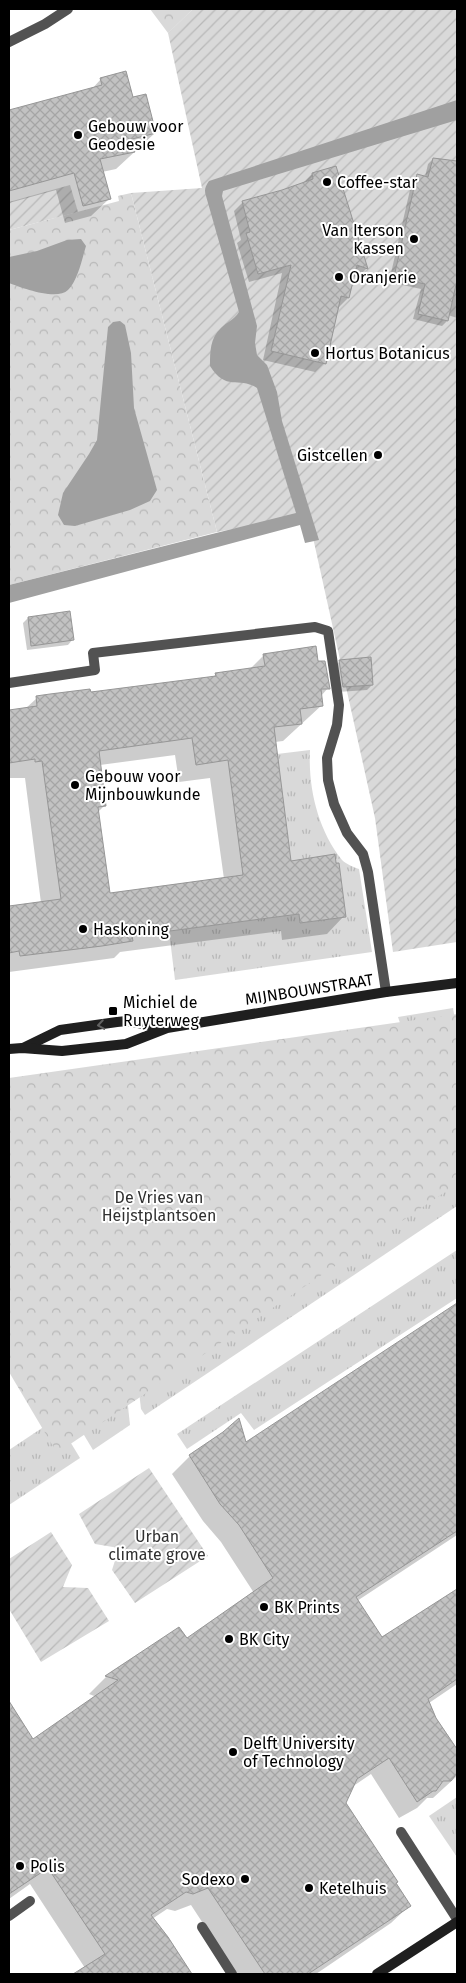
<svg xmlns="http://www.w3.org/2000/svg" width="466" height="1983" font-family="'Fira Sans',sans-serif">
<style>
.grass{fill:url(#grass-tufts)}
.park{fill:url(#park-crowns)}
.garden{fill:url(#garden-furrows)}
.water{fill:#a0a0a0}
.shadow{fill:#0003;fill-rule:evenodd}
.building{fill:url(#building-cross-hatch);stroke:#969696;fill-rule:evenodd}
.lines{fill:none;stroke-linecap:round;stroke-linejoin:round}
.lane{stroke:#525252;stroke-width:10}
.street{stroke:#525252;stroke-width:10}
.secondary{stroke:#1f1f1f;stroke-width:10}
.oneway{stroke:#626262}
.poi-dot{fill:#000;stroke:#fff;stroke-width:2}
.labels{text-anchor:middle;stroke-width:4;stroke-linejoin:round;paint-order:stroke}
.poi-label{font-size:16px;fill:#000;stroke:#fff;text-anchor:start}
.street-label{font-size:16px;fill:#000;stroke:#fff}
.park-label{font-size:16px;fill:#303030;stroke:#fff}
</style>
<defs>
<pattern id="grass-tufts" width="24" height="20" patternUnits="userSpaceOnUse" patternTransform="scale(1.25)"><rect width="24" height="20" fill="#d9d9d9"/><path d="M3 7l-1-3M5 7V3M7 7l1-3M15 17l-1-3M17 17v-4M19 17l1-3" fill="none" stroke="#b8b8b8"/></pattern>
<pattern id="park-crowns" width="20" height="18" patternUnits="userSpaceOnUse" patternTransform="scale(1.25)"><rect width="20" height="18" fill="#d9d9d9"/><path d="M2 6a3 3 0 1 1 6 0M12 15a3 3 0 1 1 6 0" fill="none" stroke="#b8b8b8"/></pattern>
<pattern id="garden-furrows" width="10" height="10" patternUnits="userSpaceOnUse" patternTransform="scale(1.25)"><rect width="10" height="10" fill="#d9d9d9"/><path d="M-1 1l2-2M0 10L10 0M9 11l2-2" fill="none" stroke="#b8b8b8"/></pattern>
<pattern id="building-cross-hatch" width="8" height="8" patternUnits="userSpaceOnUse" patternTransform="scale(1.25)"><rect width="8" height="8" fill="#c2c2c2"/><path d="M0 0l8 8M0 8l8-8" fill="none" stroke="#a5a5a5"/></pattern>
</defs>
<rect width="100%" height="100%" fill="#fff"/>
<g class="grass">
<path d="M 310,750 C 308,788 318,830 342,860 C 346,864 353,867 359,869 L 372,952 L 175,980 L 169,931 L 299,914 L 300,923 L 346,917 L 339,863 L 336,863 L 335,855 L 292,868 L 277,754 Z"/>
<path d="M 453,1008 L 457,1032 L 406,1041 L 398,1017 Z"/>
<path d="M 457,1154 L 457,1206 L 145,1415 L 141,1409 L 138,1383 Z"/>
<path d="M 457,1250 L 457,1298 L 254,1430 L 241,1413 L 187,1449 L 177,1434 Z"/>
<path d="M 125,1379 L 130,1425 L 93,1450 L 72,1415 Z"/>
<path d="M 54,1420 L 57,1420 L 80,1458 L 9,1505 L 9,1450 Z"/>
<path d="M 457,1797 L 457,1857 L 429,1816 Z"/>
</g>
<g class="park">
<path d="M 150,9 L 193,9 L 168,33 Z"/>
<path d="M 131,193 L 217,532 L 9,585 L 9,230 L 119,201 L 118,196 Z"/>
<path d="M 457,1014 L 457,1184 L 57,1453 L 9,1372 L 9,1078 Z"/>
</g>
<g class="garden">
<path d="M 193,9 L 457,9 L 457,942 L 393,952 L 375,818 L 308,515 L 217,532 L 131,193 L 202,188 L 168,33 Z"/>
<path d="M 70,185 L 78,212 L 9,230 L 9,202 Z"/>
<path d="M 149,1468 L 208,1556 L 135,1603 L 112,1570 L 119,1548 L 95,1544 L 79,1514 Z"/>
<path d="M 51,1532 L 72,1565 L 63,1587 L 88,1588 L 109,1621 L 41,1662 L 9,1609 L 9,1559 Z"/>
</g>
<g class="water">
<path d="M 457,100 L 457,120 L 223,191 L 222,196 L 257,326 L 255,343 L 257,355 L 267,365 L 277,392 L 282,421 L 319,540 L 305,543 L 300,525 L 9,603 L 9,585 L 296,513 L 257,388 C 239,376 226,392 210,366 C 210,352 210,338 221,328 C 227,322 234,320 239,312 L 206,196 C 204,190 205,187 209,181 Z"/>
<path d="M 81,239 L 86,246 C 82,259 78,280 68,290 C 57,301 22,288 9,283 L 9,257 L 37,251 L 67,240 Z"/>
<path d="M 120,321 L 125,325 L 131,353 L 134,408 L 157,490 L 150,501 L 130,510 L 75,526 L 64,525 L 58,515 L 63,493 L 89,454 L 97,440 L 108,327 L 113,322 Z"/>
</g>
<g class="shadow">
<path d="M 101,79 L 132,99 L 155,133 L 116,169 L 102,172 L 109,199 L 91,216 L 65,223 L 56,190 L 9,203 L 9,112 L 91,90 Z"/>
<path d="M 433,159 L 457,164 L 457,318 L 448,315 L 447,321 L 442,326 L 413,319 L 421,289 L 389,282 L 412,181 L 417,176 L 425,177 L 428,164 Z"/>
<path d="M 312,174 L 367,268 L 358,277 L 353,276 L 348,298 L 339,307 L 324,363 L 315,372 L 263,360 L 282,273 L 249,282 L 237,243 L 241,240 L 234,211 L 243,202 L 283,191 L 303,183 Z"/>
<path d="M 69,613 L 73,639 L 68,645 L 27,650 L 23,623 L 28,618 Z"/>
<path d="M 264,655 L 317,663 L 328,688 L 321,696 L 322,705 L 283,741 L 275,742 L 290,862 L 344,916 L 327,934 L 282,940 L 281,931 L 120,952 L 114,958 L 9,972 L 9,907 L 41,903 L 25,778 L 9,778 L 9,711 L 25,709 L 37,698 L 90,694 L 213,677 L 216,674 L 249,670 ZM 175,755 L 179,782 L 210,778 L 224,879 L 109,894 L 98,812 L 105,805 L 100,765 Z"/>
<path d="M 340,661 L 372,685 L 367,690 L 338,692 L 335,666 Z"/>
<path d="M 457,1305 L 457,1535 L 357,1601 L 382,1638 L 457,1596 L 457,1684 L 429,1703 L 435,1719 L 457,1753 L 457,1776 L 433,1798 L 427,1798 L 417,1808 L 399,1818 L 371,1774 L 352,1787 L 344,1804 L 409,1906 L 391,1923 L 316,1974 L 236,1974 L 191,1905 L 175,1911 L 167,1909 L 152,1919 L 191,1974 L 76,1974 L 85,1968 L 30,1884 L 9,1899 L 9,1701 L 32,1741 L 97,1697 L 89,1694 L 106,1677 L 179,1629 L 187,1640 L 254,1593 L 221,1542 L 203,1521 L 172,1474 L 190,1456 L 224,1433 L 245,1444 Z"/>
</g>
<g class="building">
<path d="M 126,71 L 133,97 L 146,94 L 156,133 L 132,139 L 135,152 L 100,159 L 111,199 L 83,206 L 74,173 L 9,191 L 9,110 L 102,85 L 100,78 Z"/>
<path d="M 433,158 L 457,161 L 457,280 L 448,321 L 418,314 L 425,284 L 394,277 L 417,174 L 428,177 Z"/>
<path d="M 336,166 L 368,269 L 357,265 L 349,298 L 341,296 L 326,364 L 271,351 L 291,265 L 258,274 L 246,233 L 250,232 L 242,201 L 282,190 L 313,179 L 312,173 Z"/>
<path d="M 70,611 L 74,640 L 31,646 L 28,617 Z"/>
<path d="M 316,646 L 318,661 L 325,661 L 330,689 L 321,689 L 323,706 L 300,709 L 302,724 L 274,727 L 291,861 L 335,854 L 336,863 L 339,863 L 346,917 L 300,923 L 299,914 L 132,936 L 133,941 L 102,946 L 20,956 L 19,951 L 9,953 L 9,906 L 61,899 L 42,761 L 35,762 L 35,759 L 9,763 L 9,710 L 37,706 L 36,696 L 50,694 L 90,689 L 91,692 L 216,676 L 215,673 L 265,666 L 263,654 ZM 192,738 L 196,765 L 228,760 L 243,875 L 110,893 L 98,807 L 106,806 L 99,751 Z"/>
<path d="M 371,657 L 373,685 L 343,687 L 339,660 Z"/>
<path d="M 457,1303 L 457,1531 L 356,1597 L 382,1637 L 457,1589 L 457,1679 L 428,1699 L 436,1718 L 457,1749 L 457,1773 L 451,1781 L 443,1781 L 436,1791 L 433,1791 L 417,1802 L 389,1758 L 357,1779 L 346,1803 L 398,1882 L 396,1883 L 411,1906 L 308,1974 L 265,1974 L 208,1888 L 193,1894 L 186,1892 L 151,1915 L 168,1937 L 192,1974 L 73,1974 L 105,1954 L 48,1868 L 9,1894 L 9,1701 L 33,1739 L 118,1680 L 105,1676 L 179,1627 L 187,1638 L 273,1578 L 239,1525 L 220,1504 L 189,1455 L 223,1432 L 239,1418 L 246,1442 Z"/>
</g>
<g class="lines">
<g class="lane">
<path d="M 9,683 L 95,670 L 93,653 L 315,627 L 328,631 L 339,705 L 337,725 L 327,758 L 328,780 L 334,804 L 347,833 L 363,854 L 368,872 L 386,992"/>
<path d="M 401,1832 L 457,1919"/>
<path d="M 9,1916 L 30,1901"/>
<path d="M 202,1927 L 232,1974"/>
</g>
<path class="street" d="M 9,42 L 45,24 L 68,9"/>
<g class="secondary">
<path d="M 23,1048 L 60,1030 L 117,1022 L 127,1021 L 166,1028"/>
<path d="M 9,1049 L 22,1048 L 62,1051 L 126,1044 L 167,1028 L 386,992 L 457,983"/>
<path d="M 377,1974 L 457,1922"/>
</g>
</g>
<defs><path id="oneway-chevron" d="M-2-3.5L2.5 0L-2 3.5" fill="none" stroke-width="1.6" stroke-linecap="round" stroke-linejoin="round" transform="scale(1.25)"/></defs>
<use class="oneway" href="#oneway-chevron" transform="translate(101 1025) rotate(171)"/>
<g class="poi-dot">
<circle cx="78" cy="135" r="5"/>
<circle cx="327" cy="182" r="5"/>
<circle cx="414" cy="239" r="5"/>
<circle cx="339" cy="277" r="5"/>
<circle cx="315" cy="353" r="5"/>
<circle cx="378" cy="455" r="5"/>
<circle cx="75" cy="785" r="5"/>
<circle cx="83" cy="929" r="5"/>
<rect x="108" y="1006" width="10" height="10" rx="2.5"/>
<circle cx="264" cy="1607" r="5"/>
<circle cx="229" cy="1639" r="5"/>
<circle cx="233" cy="1752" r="5"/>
<circle cx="20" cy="1866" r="5"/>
<circle cx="245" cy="1879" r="5"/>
<circle cx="309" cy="1888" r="5"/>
</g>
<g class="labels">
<g class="poi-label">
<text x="88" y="132">Gebouw voor<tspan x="88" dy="18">Geodesie</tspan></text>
<text x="337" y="188">Coffee-star</text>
<text x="404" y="236" text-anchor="end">Van Iterson<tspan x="404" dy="18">Kassen</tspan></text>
<text x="349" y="283">Oranjerie</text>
<text x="325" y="359">Hortus Botanicus</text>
<text x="368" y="461" text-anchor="end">Gistcellen</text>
<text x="85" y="782">Gebouw voor<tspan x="85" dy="18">Mijnbouwkunde</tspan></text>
<text x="93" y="935">Haskoning</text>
<text x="123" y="1008">Michiel de<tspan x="123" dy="18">Ruyterweg</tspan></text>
<text x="274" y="1613">BK Prints</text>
<text x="239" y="1645">BK City</text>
<text x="243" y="1749">Delft University<tspan x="243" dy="18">of Technology</tspan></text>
<text x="30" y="1872">Polis</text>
<text x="235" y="1885" text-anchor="end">Sodexo</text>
<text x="319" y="1894">Ketelhuis</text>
</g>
<g class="street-label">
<text transform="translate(309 989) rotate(-9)" y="6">MIJNBOUWSTRAAT</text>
</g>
<g class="park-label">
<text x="159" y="1203">De Vries van<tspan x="159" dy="18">Heijstplantsoen</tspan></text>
<text x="157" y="1542">Urban<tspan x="157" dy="18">climate grove</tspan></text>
</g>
</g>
<rect width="466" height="1983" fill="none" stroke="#000000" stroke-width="20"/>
</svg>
